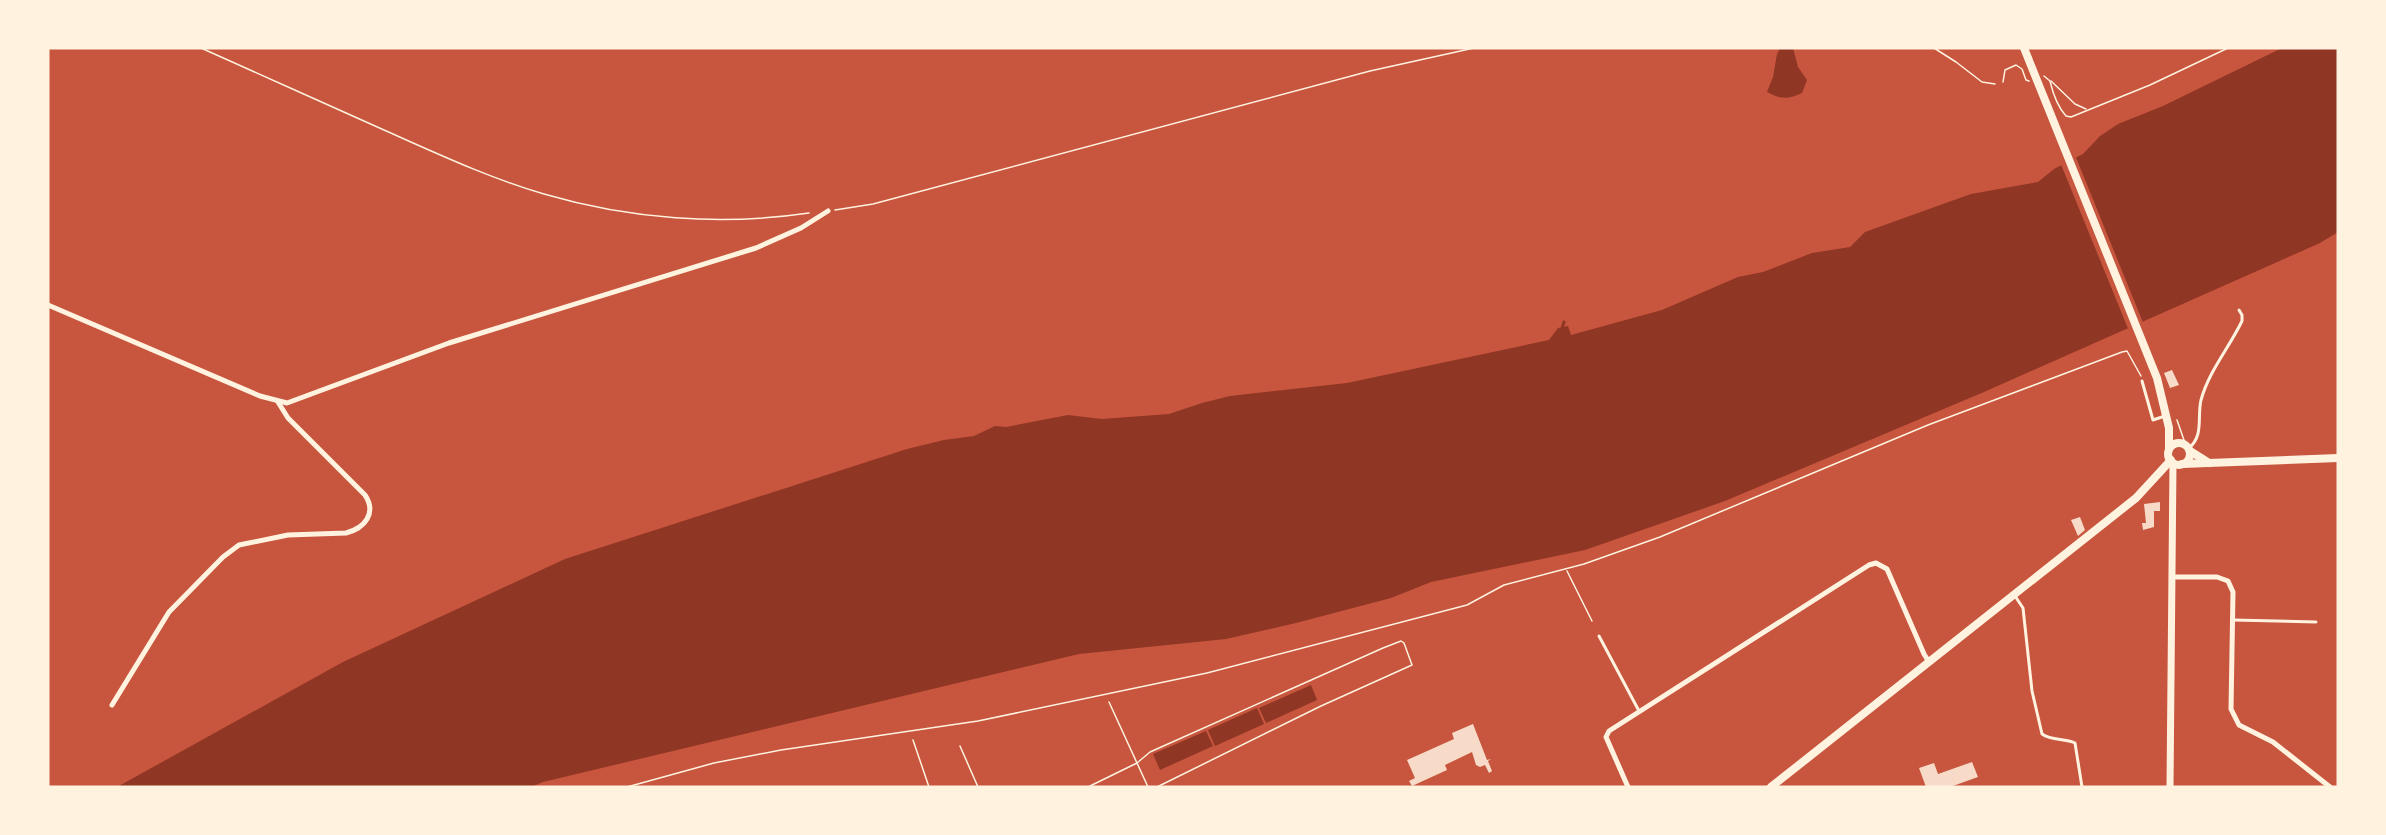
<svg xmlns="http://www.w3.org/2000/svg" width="2386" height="835" font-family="'Roboto Condensed',sans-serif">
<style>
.water{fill:#8f3625}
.pier{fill:#c8553d}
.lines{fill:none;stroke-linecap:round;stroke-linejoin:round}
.stream{stroke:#8f3625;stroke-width:3}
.building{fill:#f7dbc8}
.path{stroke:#fff3e0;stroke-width:1.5}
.service{stroke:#fff3e0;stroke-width:3}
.minor{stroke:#fff3e0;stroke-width:5}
.tertiary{stroke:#fff3e0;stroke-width:7}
.secondary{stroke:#fff3e0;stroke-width:8}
</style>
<rect width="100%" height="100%" fill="#c8553d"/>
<g class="water">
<path d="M 1780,48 L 1793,48 L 1798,67 L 1807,80 L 1802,93 C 1788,100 1780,99 1767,92 L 1773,77 L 1777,54 Z"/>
<path d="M 2282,48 L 2338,48 L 2338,232 L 2320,243 L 1984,392 L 1725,501 L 1585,550 L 1431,582 L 1391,598 L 1296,623 L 1226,639 L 1079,654 L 543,782 L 531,787 L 117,787 L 343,662 L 565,559 L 907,449 L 944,440 L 974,436 L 995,426 L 1006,427 L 1068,415 L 1102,419 L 1169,414 L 1202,403 L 1230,396 L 1347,383 L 1549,340 L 1558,328 L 1568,326 L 1571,335 L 1662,310 L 1738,277 L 1763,272 L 1812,253 L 1850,247 L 1865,232 L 1971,194 L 2038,182 L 2054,169 L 2083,154 L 2100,136 L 2118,124 L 2163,106 Z"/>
<path d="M 1311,685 L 1317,700 L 1266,723 L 1259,708 Z"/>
<path d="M 1257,708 L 1264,724 L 1215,746 L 1208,730 Z"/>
<path d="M 1206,731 L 1213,746 L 1160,770 L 1153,754 Z"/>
</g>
<path class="pier" d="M 2075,155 L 2144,325 L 2129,331 L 2060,162 Z"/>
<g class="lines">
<path class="stream" d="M 1561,332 L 1564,322"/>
</g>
<g class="building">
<path d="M 2172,370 L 2179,385 L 2170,388 L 2164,373 Z"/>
<path d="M 2160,502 L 2160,511 L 2154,511 L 2154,527 L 2143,530 L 2142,523 L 2146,523 L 2144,504 Z"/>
<path d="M 2080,517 L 2085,530 L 2078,536 L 2071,520 Z"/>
<path d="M 1473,724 L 1487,760 L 1491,759 L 1488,761 L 1492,771 L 1489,773 L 1485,765 L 1480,767 L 1476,765 L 1472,752 L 1445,765 L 1447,770 L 1412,786 L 1409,781 L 1415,778 L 1407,760 L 1454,739 L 1452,733 Z"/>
<path d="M 1972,762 L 1978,777 L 1950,787 L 1926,787 L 1919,768 L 1934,763 L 1938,774 Z"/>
</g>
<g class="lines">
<g class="path">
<path d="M 201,48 C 262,75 323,103 384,130 C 436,153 489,178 544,194 C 629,219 721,226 809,213"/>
<path d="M 1934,48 L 1956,62 L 1982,82 L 1995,84"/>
<path d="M 2044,76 L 2050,81 C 2053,94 2057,106 2066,116 L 2071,117 L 2150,85 L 2228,48"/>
<path d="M 2051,81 L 2075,104 L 2086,109"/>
<path d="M 2003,82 L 2005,70 L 2016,65 L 2022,69 L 2026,80 L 2029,81"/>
<path d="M 835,210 L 873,204 L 1370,71 L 1474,48"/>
<path d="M 2177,420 L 2185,443"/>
<path d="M 1567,571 L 1592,621"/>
<path d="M 1109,702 L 1148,787"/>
<path d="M 913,740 L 929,787"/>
<path d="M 960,746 L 978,787"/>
<path d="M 627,787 L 714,763 L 781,750 L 978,721 L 1207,673 L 1467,605 L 1504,585 L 1584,564 L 1660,537 L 1928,425 L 2122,352 L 2127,351 L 2141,376"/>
<path d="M 1088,787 L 1137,763 L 1150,752 L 1383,648 L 1401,641 L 1404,643 L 1412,665 L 1321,706 L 1157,787"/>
</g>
<g class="service">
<path d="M 2142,381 L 2153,420 L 2165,416"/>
<path d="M 2189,448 C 2204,436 2197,417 2201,400 C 2209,371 2229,348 2242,321 L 2242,315 L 2239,310"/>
<path d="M 2015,596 L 2023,608 L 2032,691 L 2042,734 C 2052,741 2064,738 2075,743 L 2082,787"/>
<path d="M 2233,620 L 2316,622"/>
<path d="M 1599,636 L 1639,711"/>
</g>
<g class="minor">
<path d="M 48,305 L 260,396 L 287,403 L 449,343 L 756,248 L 801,228 L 828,211"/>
<path d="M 2172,577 L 2217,577 L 2228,581 L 2233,592 L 2231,709 L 2239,725 L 2273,742 L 2330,787"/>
<path d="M 112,705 L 169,612 L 223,557 L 239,545 L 288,535 L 346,533 C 365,528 377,513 365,495 L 288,418 L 278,402"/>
<path d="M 1628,787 L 1606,737 L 1609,731 L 1869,565 L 1876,563 L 1887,569 L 1924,654 L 1929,662"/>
</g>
<path class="tertiary" d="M 2170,787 L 2173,463"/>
<g class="secondary">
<path d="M 2024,48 L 2157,378 L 2169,428 L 2169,448"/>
<circle cx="2179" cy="454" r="11"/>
<path d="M 2190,451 L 2209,463"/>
<path d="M 2182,464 L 2338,458"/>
<path d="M 1771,787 L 2136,498 L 2171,460"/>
</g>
</g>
<rect width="2386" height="835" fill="none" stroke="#fff3e0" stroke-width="99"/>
</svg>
